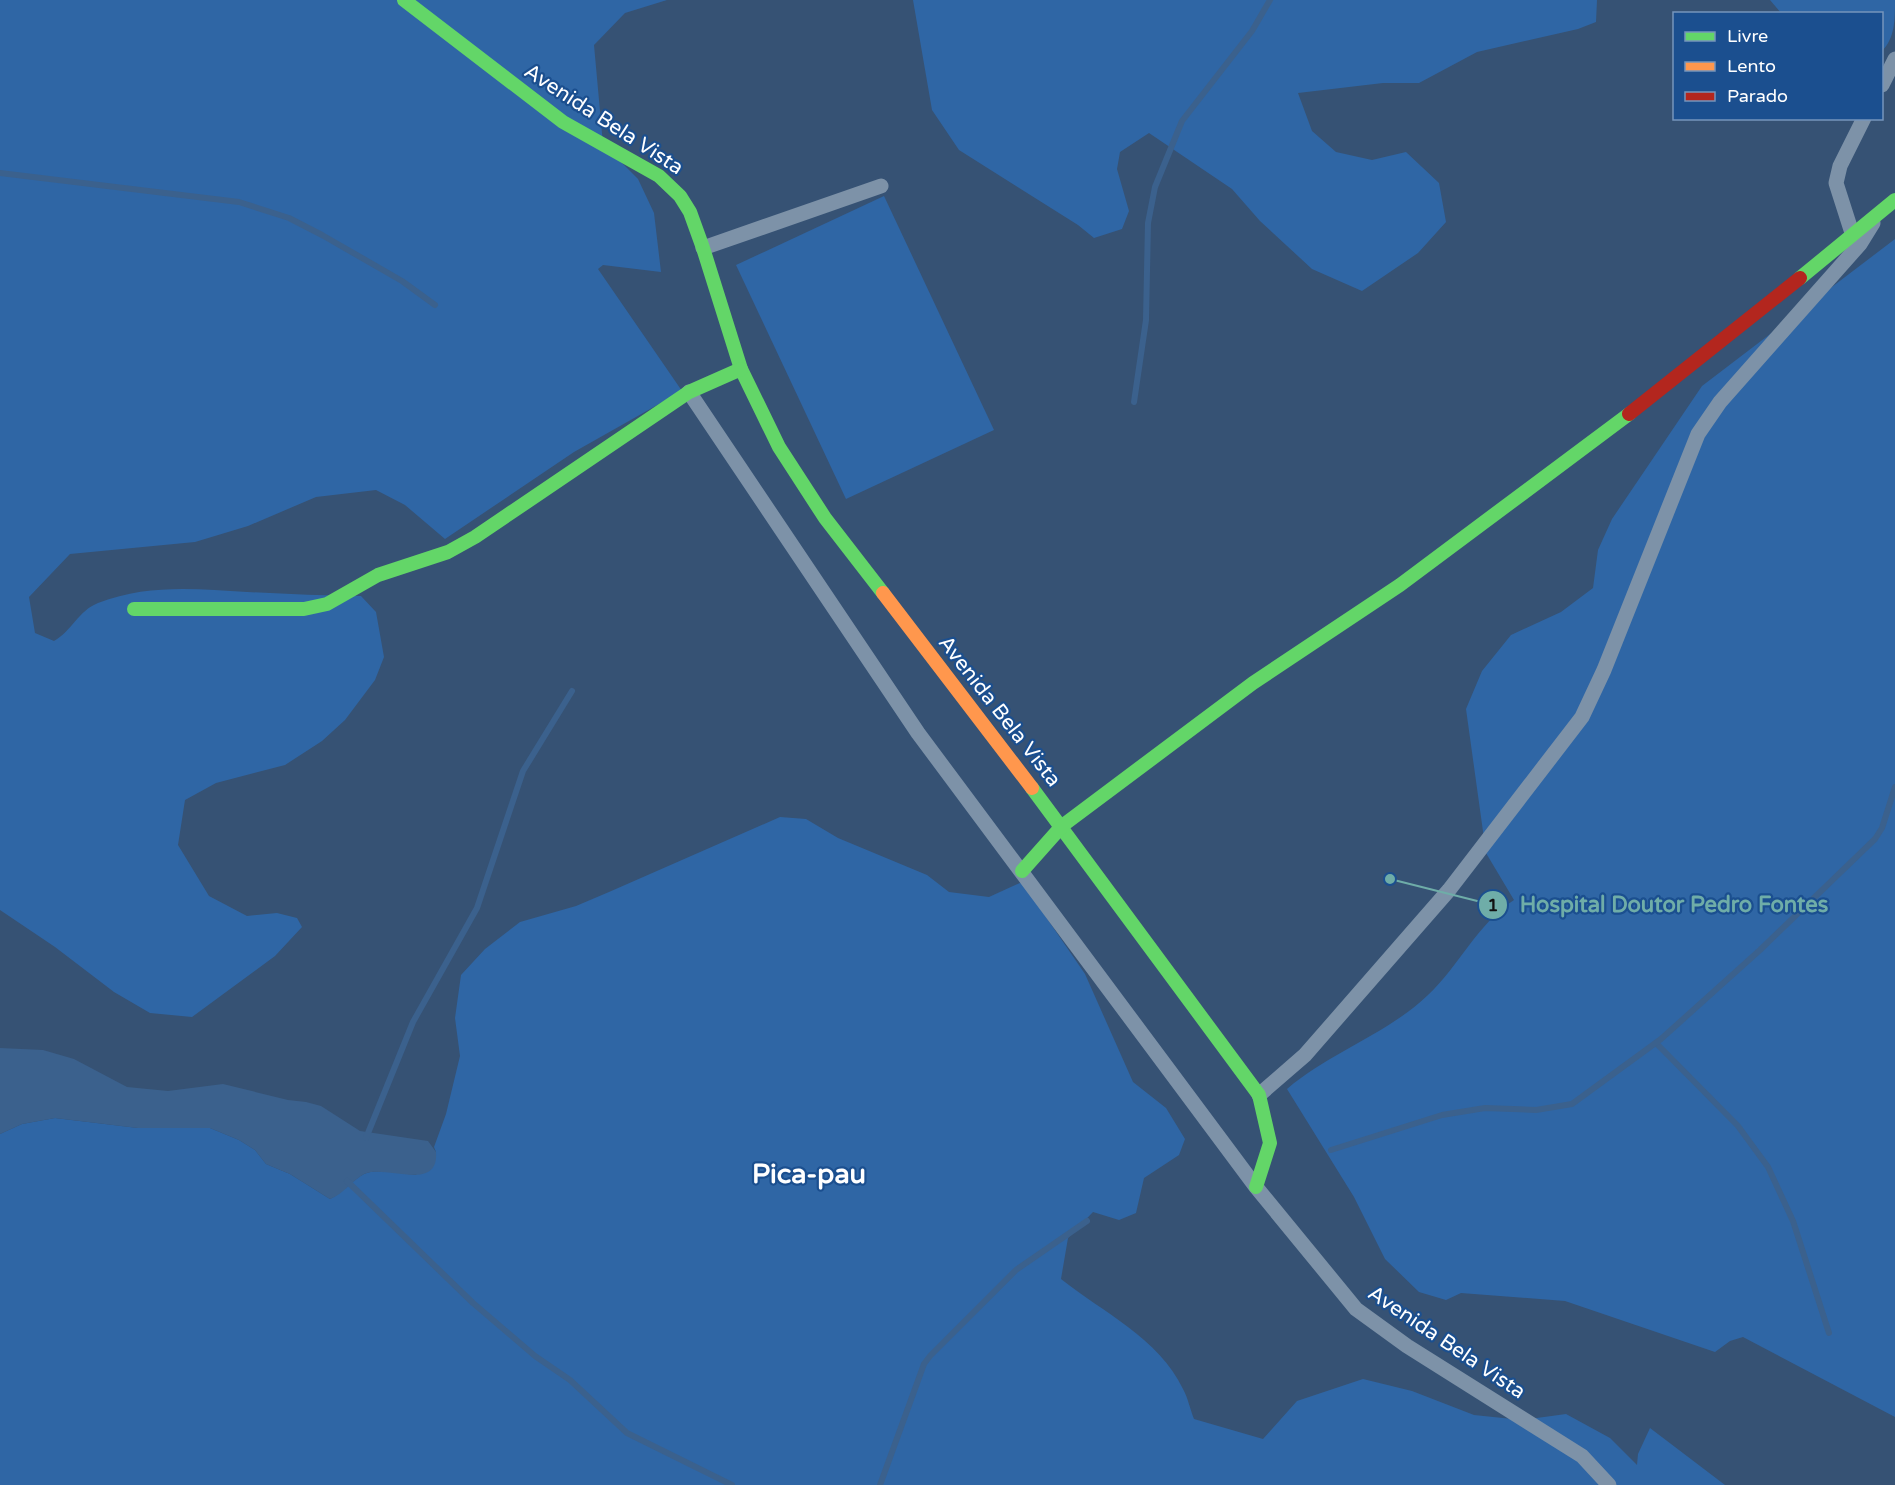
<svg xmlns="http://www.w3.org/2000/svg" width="1895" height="1485" font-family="'Varela Round',sans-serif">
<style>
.green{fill:#2f66a5}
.water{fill:#3b618d}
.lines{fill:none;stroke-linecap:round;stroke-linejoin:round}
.stream{stroke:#3b618d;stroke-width:6}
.street{stroke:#7d92a8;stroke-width:15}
.fast{stroke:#63d668;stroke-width:14}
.slow{stroke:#ff974d;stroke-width:14}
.jam{stroke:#b3261e;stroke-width:14}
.labels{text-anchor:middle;stroke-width:4.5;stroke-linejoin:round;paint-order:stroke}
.street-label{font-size:21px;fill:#fff;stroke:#1b4f8f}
.district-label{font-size:27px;font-weight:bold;fill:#fff;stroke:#1b4f8f}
.leader{fill:none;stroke:#6fada8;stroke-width:2}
.callout-dot{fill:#6fada8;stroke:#1b4f8f;stroke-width:2}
.mark-label{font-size:18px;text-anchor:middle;font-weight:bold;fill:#111}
.callout-label{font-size:22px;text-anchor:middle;font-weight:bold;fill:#6fada8;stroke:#1b4f8f;stroke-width:4.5;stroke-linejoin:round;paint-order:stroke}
</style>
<rect width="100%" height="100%" fill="#365274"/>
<g class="green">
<path d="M 0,0 L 667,0 L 625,13 L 594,45 L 603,144 L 638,179 L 654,213 L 661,272 L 603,265 L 598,269 L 682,391 L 574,452 L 445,539 L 405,505 L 376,490 L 316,497 L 248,526 L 195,542 L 70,554 L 29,597 L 35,633 L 54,641 C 72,631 78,611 98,603 C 148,584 195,589 247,592 C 285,594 323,596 361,596 L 376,612 L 384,657 L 375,680 L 345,720 L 322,741 L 285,765 L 216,783 L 185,800 L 178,845 L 209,896 L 247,916 L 277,913 L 297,918 L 302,927 L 275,956 L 192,1017 L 150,1013 L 114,992 L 55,947 L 0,910 Z"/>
<path d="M 913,0 L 1597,0 L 1596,22 L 1578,29 L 1477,52 L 1419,83 L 1383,83 L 1298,93 L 1312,131 L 1336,152 L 1372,160 L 1406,152 L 1439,183 L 1446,222 L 1418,253 L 1362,291 L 1312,269 L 1260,221 L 1232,189 L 1149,133 L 1120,152 L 1117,169 L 1129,211 L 1122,229 L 1094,238 L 1078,225 L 959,150 L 932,110 Z"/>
<path d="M 1770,0 L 1895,0 C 1895,20 1895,38 1882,51 L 1882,14 L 1781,13 Z"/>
<path d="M 884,196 L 994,430 L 846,499 L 736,265 Z"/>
<path d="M 1895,239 L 1895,1417 L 1743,1337 L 1730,1341 L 1715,1352 L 1565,1301 L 1461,1293 L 1446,1300 L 1419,1292 L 1385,1259 L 1354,1197 L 1287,1089 C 1330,1052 1386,1035 1428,995 C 1459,966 1478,923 1514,900 L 1486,853 L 1466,709 L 1482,671 L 1511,635 L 1561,612 L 1593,588 L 1598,550 L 1612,519 L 1702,386 Z"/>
<path d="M 780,817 L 806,819 L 838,838 L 927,875 L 949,892 L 989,897 L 1022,882 L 1085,974 L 1133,1082 L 1166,1108 L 1185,1139 L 1179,1155 L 1144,1178 L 1136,1213 L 1119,1220 L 1093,1212 L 1068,1238 L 1061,1279 C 1102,1312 1159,1338 1183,1389 C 1188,1398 1190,1409 1194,1419 L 1263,1439 L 1297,1401 L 1363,1379 L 1412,1391 L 1474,1415 L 1522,1420 L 1566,1414 L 1610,1438 L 1637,1465 L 1638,1454 L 1650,1428 L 1725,1485 L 0,1485 L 0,1134 L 22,1124 L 55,1118 L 138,1128 L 210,1128 L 239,1140 L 255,1150 L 266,1164 L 290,1174 L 330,1199 C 342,1193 354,1179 364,1174 C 378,1168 401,1174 416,1175 L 436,1152 L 434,1147 L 446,1114 L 460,1056 L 455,1018 L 461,975 L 485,949 L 520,922 L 576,906 L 609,892 Z"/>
</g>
<path class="water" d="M 0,1048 L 43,1050 L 74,1059 L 127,1087 L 168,1091 L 223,1084 L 288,1100 L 306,1102 L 321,1106 L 360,1131 L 428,1141 L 436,1152 C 439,1193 385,1164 364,1174 C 351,1181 344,1194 330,1199 L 290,1174 L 266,1164 L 255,1150 L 239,1140 L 210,1128 L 138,1128 L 55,1118 L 22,1124 L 0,1134 Z"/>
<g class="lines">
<g class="stream">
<path d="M 0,173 L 239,202 L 289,218 L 322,235 L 402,281 L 435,305"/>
<path d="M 1134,402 L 1146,320 L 1148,223 L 1155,187 L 1182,121 L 1252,31 L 1270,0"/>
<path d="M 1656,1043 L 1738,1126 L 1768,1167 L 1793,1221 L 1829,1333"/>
<path d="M 366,1138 L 413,1022 L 477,908 L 523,771 L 572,691"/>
<path d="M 1331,1150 L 1442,1115 L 1485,1108 L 1536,1110 L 1572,1104 L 1661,1039 L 1760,950 L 1875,839 L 1882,828 L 1895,787"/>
<path d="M 347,1181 L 473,1303 L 535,1356 L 570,1380 L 627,1433 L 732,1485"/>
<path d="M 880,1485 L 924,1364 L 930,1356 L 1016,1270 L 1087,1221"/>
</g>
<g class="street">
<path d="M 1882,85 L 1895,59"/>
<path d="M 1858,242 L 1852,233 L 1836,183 L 1840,166 L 1864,118"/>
<path d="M 703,248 L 881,186"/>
<path d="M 689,392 L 918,733 L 1256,1187 L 1356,1309 L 1407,1346 L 1582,1456 L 1609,1485"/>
<path d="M 1259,1095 L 1305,1055 L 1449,890 L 1582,717 L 1604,670 L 1698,434 L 1720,402 L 1860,244 L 1873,223"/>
</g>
<g class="fast">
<path d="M 404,0 L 563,122 L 659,176 L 680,196 L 690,212 L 703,248 L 741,369 L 779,447 L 825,518 L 883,593"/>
<path d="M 1800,278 L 1895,200"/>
<path d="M 134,609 L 304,609 L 327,604 L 378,575 L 448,552 L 475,537 L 689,392 L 741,369"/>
<path d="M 1032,788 L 1259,1095 L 1270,1143 L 1256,1187"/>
<path d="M 1022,871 L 1062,826 L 1253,683 L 1400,585 L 1629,414"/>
</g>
<path class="slow" d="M 883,593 L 1032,788"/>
<path class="jam" d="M 1629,414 L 1800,278"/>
</g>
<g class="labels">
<g class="street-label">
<text transform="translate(604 119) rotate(33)" y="7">Avenida Bela Vista</text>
<text transform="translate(1000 711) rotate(52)" y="7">Avenida Bela Vista</text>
<text transform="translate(1447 1342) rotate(34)" y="7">Avenida Bela Vista</text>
</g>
<g class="district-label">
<text x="809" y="1183">Pica-pau</text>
</g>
</g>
<path class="leader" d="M1390 879L1493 905"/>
<g class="callout-dot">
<circle cx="1390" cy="879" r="6"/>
<circle cx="1493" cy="905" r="15"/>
</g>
<g class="mark-label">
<text x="1493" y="911">1</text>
</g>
<g class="callout-label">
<text x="1674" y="912">Hospital Doutor Pedro Fontes</text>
</g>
<rect x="1673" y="12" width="210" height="108" fill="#1b4f8f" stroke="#7695bc" stroke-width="1.5"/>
<rect x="1685" y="32" width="30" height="9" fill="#63d668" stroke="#7695bc" stroke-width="1.5"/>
<text x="1727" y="42" font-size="18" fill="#ffffff">Livre</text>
<rect x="1685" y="62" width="30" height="9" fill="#ff974d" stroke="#7695bc" stroke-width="1.5"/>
<text x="1727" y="72" font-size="18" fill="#ffffff">Lento</text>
<rect x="1685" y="92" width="30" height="9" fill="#b3261e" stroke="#7695bc" stroke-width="1.5"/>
<text x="1727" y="102" font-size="18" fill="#ffffff">Parado</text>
</svg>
